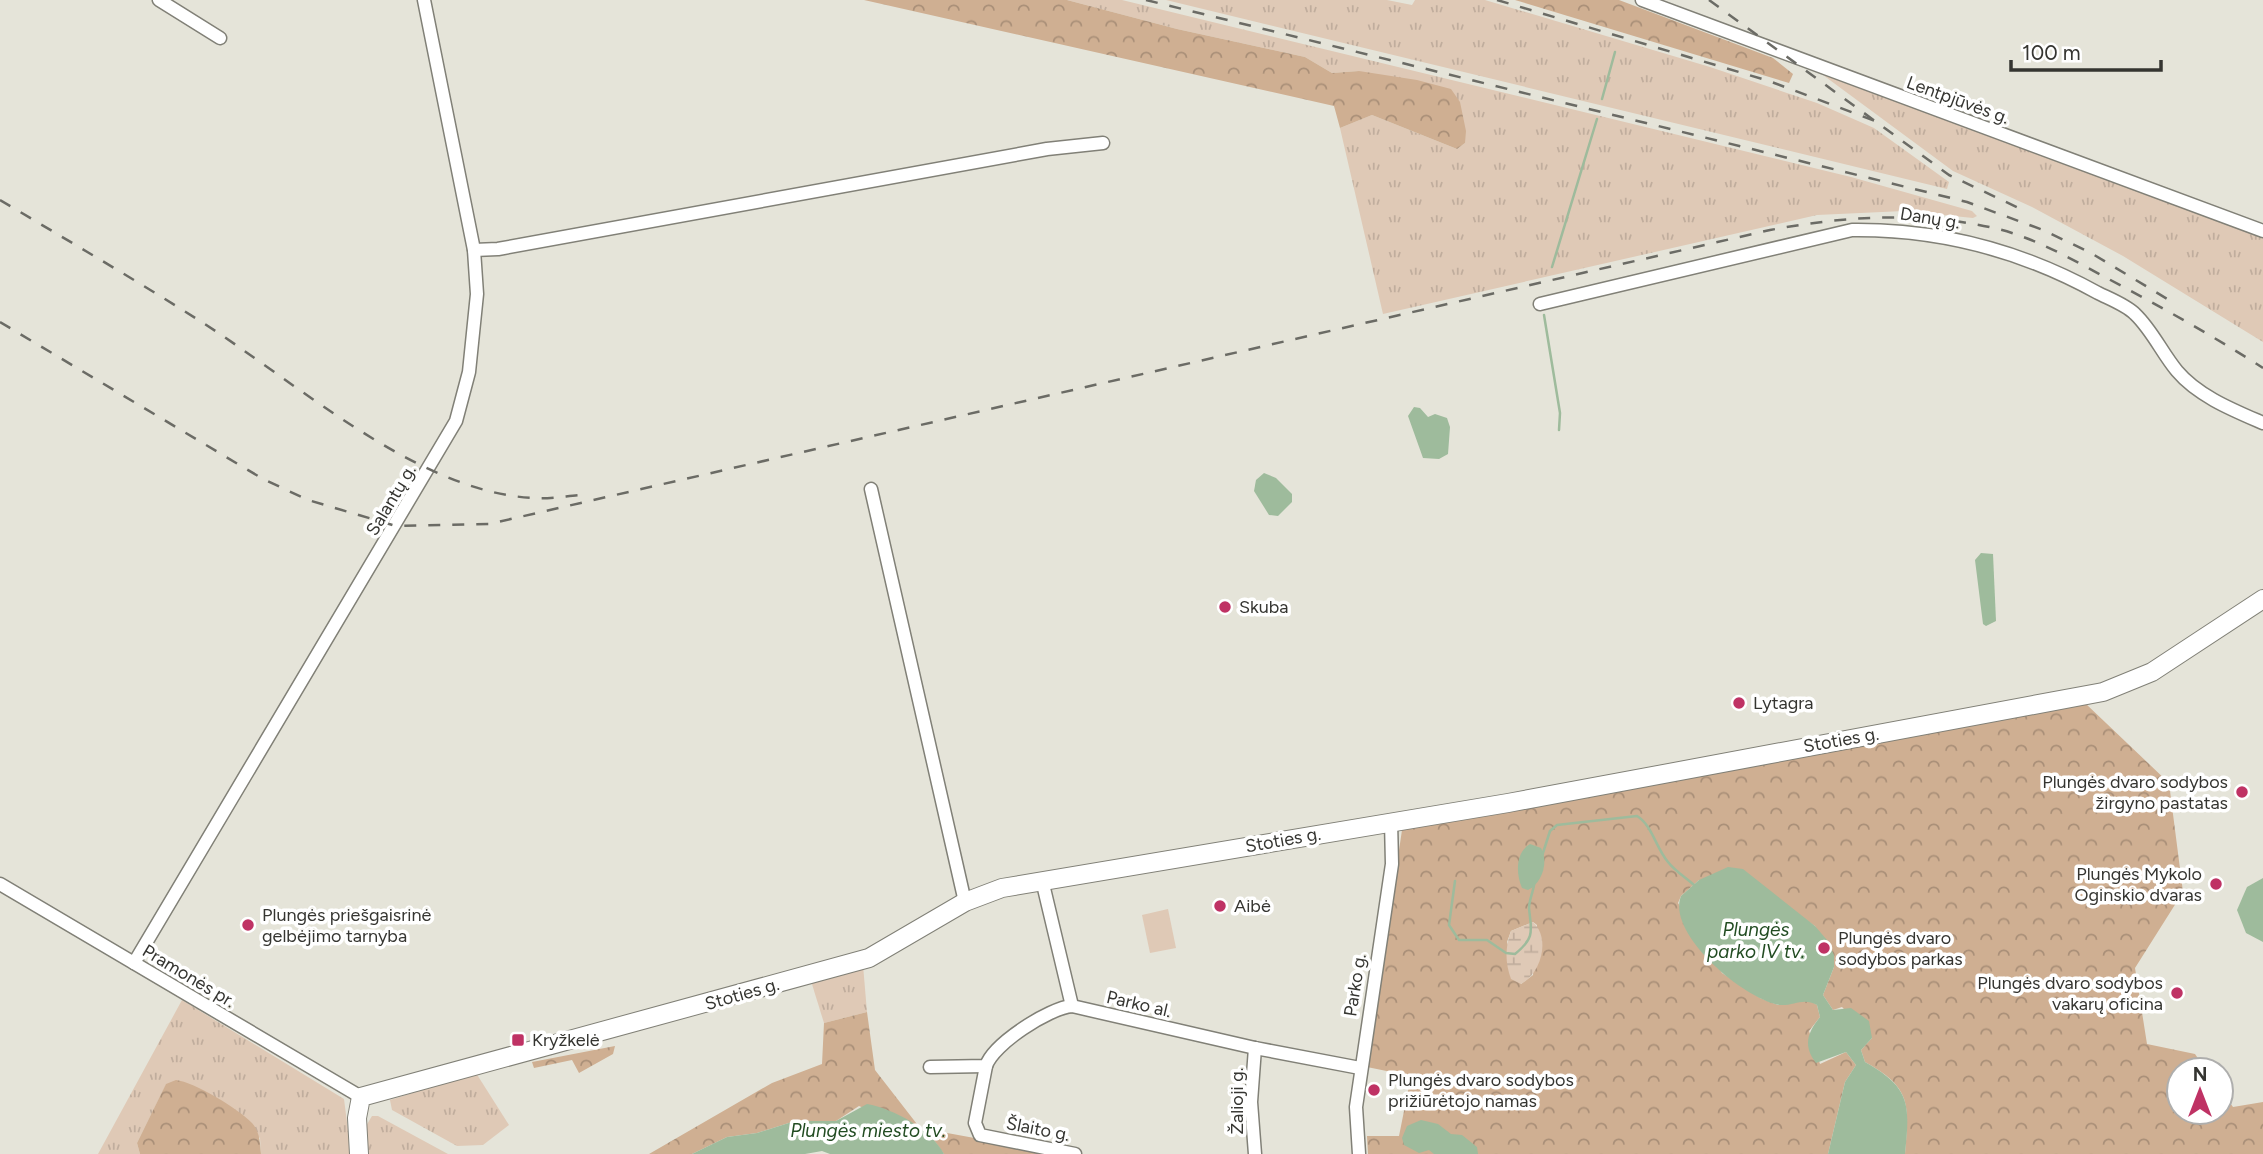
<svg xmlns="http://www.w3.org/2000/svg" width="2263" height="1154" font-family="Figtree,sans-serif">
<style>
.grass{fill:url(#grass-tufts)}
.forest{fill:url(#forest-crowns);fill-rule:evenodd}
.wetland{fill:url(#wetland-marsh)}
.pitch{fill:#dfc9b6}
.water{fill:#9ebb9c}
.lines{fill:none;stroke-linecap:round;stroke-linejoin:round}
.stream{stroke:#9ebb9c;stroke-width:2.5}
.minor-casing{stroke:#818077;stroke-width:15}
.secondary-casing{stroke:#818077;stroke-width:20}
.minor{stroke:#fff;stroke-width:12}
.secondary{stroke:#fff;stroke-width:18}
.rail{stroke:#6b6b65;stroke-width:2.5;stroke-dasharray:12 12;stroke-linecap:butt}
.poi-dot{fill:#bf3264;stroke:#fff;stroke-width:2.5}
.labels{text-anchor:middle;stroke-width:7;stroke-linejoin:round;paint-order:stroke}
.street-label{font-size:18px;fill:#353531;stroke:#fff}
.poi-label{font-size:18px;fill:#353531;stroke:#fff;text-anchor:start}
.water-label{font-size:19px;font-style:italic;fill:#224c22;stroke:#fff}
</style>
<defs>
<pattern id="grass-tufts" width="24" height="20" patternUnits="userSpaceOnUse" patternTransform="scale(1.75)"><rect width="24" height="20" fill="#dfc9b6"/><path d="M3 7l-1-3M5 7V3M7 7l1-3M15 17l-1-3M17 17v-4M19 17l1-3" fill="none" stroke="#c0ad9d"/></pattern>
<pattern id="forest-crowns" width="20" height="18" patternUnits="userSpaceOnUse" patternTransform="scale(1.75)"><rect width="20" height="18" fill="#cfaf92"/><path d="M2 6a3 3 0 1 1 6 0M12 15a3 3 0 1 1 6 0" fill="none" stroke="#a98f78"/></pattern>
<pattern id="wetland-marsh" width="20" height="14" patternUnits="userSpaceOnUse" patternTransform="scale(1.75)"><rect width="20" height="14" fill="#dfc9b6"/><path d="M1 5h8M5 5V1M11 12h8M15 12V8" fill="none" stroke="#c0ad9d"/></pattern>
</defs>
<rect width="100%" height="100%" fill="#e5e4d9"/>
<g class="grass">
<path d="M 1067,0 L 1122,0 L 1851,177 L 1972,211 L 1977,216 L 1973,218 L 1904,211 L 1817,215 L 1383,314 L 1340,128 L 1372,115 L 1457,149 L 1465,143 L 1359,71 L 1332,73 L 1305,57 L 1177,29 Z"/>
<path d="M 1166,0 L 1387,0 L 1412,5 L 1415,0 L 1485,0 L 1710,67 L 1817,103 L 1874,128 L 1949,182 L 1947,189 Z"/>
<path d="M 1823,75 L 2263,236 L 2263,342 L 2123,256 L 2032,207 L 1953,171 Z"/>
<path d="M 863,965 L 867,1012 L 824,1023 L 811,981 Z"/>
<path d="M 182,1000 L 344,1099 L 351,1154 L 261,1154 L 260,1138 L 166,1085 L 137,1143 L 140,1154 L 98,1154 Z"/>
<path d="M 476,1073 L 509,1125 L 483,1145 L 457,1146 L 392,1110 L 390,1100 Z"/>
<path d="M 372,1116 L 378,1116 L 448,1154 L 367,1154 L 366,1126 Z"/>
</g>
<g class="forest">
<path d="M 864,0 L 1067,0 L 1177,29 L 1305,57 L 1332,73 L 1359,71 L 1417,80 L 1451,89 L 1460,102 L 1466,131 L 1465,143 L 1457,149 L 1372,115 L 1340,128 L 1334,106 Z"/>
<path d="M 1515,0 L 1619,0 L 1773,58 L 1793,74 L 1789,83 Z"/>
<path d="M 2085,703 L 2169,783 L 2183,892 L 2135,968 L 2147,1044 L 2195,1054 L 2206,1070 L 2179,1070 L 2179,1112 L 2221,1112 L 2221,1090 L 2233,1107 L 2263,1102 L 2263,1154 L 1905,1154 C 1909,1104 1912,1088 1865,1062 L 1861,1050 L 1872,1038 L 1842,1007 L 1833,1010 L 1823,995 L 1834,967 L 1815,926 L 1794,912 L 1699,880 L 1681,896 L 1678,903 L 1722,973 L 1760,998 L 1778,1005 L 1809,1000 L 1817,1005 L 1820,1017 L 1809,1031 L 1820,1064 L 1846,1052 L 1856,1065 L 1845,1082 L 1828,1154 L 1368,1154 L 1367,1136 L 1399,1136 L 1411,1076 L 1367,1067 L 1402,830 ZM 1533,922 L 1537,925 L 1533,975 L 1521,984 L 1507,942 L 1511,931 Z"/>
<path d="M 867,1012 L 875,1070 L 920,1128 L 1062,1154 L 944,1154 L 931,1136 L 859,1106 L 836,1121 L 795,1121 L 757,1133 L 727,1137 L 692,1154 L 649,1154 L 772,1083 L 822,1064 L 824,1023 Z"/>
<path d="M 615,1046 L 613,1054 L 579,1073 L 572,1060 L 534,1068 L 532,1062 Z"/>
<path d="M 176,1080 C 194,1082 239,1109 252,1123 C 260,1132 260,1143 261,1154 L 140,1154 L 137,1143 L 166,1084 Z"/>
</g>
<path class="wetland" d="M 1533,922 C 1551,939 1541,973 1521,984 L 1511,979 C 1505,963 1505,947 1511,931 Z"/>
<path class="pitch" d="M 1168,909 L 1176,948 L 1150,953 L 1142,915 Z"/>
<g class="water">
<path d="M 1414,407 L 1420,408 L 1428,417 L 1435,414 L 1447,418 L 1450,427 L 1448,454 L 1439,459 L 1423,458 L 1408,416 Z"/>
<path d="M 1264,473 L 1276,478 L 1292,494 L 1292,502 L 1278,516 L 1269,515 L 1254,491 L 1256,480 Z"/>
<path d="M 1981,553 L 1993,554 L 1996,621 L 1986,626 L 1983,624 L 1975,560 Z"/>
<path d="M 1530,844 L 1541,848 C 1549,862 1542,883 1528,890 L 1522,888 C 1516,874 1515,853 1530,844 Z"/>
<path d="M 1728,867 L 1743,869 L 1815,926 L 1827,940 L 1834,955 L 1834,967 L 1823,995 L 1833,1010 L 1851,1008 L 1869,1021 L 1872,1038 L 1861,1050 L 1865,1062 C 1911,1088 1910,1104 1905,1154 L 1828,1154 L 1845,1082 L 1856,1065 L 1846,1052 L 1816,1063 C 1803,1046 1807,1033 1820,1017 L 1817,1005 C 1803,997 1794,1006 1780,1005 C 1745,1000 1666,934 1681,896 L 1699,880 Z"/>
<path d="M 2263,878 L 2263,942 L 2246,933 L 2237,910 L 2247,887 Z"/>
<path d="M 867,1104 C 894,1109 931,1129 944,1154 L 830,1154 L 822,1151 L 805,1154 L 692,1154 L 727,1137 L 757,1133 L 795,1121 L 836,1121 Z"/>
<path d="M 1421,1120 L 1438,1124 L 1451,1134 L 1462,1135 L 1477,1147 L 1478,1154 L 1434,1154 L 1429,1150 L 1419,1153 L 1404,1145 L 1402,1138 L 1407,1126 Z"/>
</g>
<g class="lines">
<g class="stream">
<path d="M 1602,99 L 1615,52"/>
<path d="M 1552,267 L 1597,119"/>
<path d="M 1544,315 L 1560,413 L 1559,430"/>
<path d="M 1542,856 L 1550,831 L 1557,825 L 1637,816 C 1652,825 1656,848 1668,862 C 1675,871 1685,877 1694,885"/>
<path d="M 1455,881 L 1449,925 L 1459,940 L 1487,940 L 1506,953 L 1515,954 C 1536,937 1531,930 1529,908 C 1529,901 1533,892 1534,885"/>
</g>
<defs>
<g id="minor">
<path d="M 159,0 L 220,38"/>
<path d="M 1642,0 L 2263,231"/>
<path d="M 474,250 L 498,249 L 1047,149 L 1103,143"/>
<path d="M 1540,304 L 1852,230 C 1939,229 2022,251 2098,293 C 2110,299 2126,305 2135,314 C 2152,330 2162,353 2177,371 C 2198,396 2233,410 2263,423"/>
<path d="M 871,489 L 965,902"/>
<path d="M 1042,880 L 1072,1006"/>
<path d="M 0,884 L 361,1097"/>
<path d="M 134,963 L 456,421 L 469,372 L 477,294 L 474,250 L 424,0"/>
<path d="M 1255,1048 L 1251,1102 L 1255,1154"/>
<path d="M 986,1066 L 975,1123 L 980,1135 L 1075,1154"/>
<path d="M 930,1067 L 986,1066 C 993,1044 1049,1008 1072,1006 L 1255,1048 L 1360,1068"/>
<path d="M 1359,1154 L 1356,1107 L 1392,864 L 1391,821"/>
</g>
<path id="secondary" d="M 359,1154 L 357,1118 L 361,1097 L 869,958 L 965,902 L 1002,888 L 1508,803 L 2103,692 L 2152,672 L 2263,599"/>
</defs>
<use href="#minor" class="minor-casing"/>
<use href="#secondary" class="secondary-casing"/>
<use href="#minor" class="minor"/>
<use href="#secondary" class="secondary"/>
<g class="rail">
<path d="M 1146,0 L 1967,202 L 2043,230 L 2091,253 L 2174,303"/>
<path d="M 1497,0 L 1769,81 L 1875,121"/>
<path d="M 1709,0 L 1949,175 L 2027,212"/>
<path d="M 0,200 C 67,240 134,279 200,321 C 295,381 418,493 534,498 C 550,499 566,496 582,495"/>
<path d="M 0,322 L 263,479 L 308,500 L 396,526 L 489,524 L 1770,230 C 1846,216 1922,211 1998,229 C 2034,238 2068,257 2101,275 C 2156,304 2210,334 2263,368"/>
</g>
</g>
<g class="poi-dot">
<circle cx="1225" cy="607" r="7"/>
<circle cx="1739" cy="703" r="7"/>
<circle cx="2242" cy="792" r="7"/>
<circle cx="2216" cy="884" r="7"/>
<circle cx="1220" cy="906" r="7"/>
<circle cx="248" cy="925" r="7"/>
<circle cx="1824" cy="948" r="7"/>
<circle cx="2177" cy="993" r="7"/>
<rect x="511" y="1033" width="14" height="14" rx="3.5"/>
<circle cx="1374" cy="1090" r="7"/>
</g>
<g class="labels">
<g class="street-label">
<text transform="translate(1958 100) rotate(20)" y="6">Lentpjūvės g.</text>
<text transform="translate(1930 218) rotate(9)" y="6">Danų g.</text>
<text transform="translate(391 500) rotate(-59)" y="6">Salantų g.</text>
<text transform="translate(1841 740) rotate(-10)" y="6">Stoties g.</text>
<text transform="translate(1283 840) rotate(-10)" y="6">Stoties g.</text>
<text transform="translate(189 976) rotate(31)" y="6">Pramonės pr.</text>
<text transform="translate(1355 985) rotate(-81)" y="6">Parko g.</text>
<text transform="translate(742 994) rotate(-16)" y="6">Stoties g.</text>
<text transform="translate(1139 1004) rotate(13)" y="6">Parko al.</text>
<text transform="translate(1237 1101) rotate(-90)" y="6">Žalioji g.</text>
<text transform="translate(1038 1129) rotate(11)" y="6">Šlaito g.</text>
</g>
<g class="poi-label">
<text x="1239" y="613">Skuba</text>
<text x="1753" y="709">Lytagra</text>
<text x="2228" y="788" text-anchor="end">Plungės dvaro sodybos<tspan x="2228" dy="21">žirgyno pastatas</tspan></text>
<text x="2202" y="880" text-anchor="end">Plungės Mykolo<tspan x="2202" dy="21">Oginskio dvaras</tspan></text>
<text x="1234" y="912">Aibė</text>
<text x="262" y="921">Plungės priešgaisrinė<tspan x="262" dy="21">gelbėjimo tarnyba</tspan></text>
<text x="1838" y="944">Plungės dvaro<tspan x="1838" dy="21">sodybos parkas</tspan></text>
<text x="2163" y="989" text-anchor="end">Plungės dvaro sodybos<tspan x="2163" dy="21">vakarų oficina</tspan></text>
<text x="532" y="1046">Kryžkelė</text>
<text x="1388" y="1086">Plungės dvaro sodybos<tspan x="1388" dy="21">prižiūrėtojo namas</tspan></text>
</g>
<g class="water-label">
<text x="1756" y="936">Plungės<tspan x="1756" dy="22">parko IV tv.</tspan></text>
<text x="868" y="1137">Plungės miesto tv.</text>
</g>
</g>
<g transform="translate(2200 1091)"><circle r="33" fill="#ffffff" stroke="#aeaead" stroke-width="2"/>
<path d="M0-5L12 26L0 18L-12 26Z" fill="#bf3264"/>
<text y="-10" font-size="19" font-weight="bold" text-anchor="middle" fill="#353531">N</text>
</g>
<path d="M2011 60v10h150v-10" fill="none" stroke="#353531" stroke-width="3.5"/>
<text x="2022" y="60" font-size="21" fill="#353531" stroke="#ffffff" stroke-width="5" paint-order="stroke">100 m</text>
</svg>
